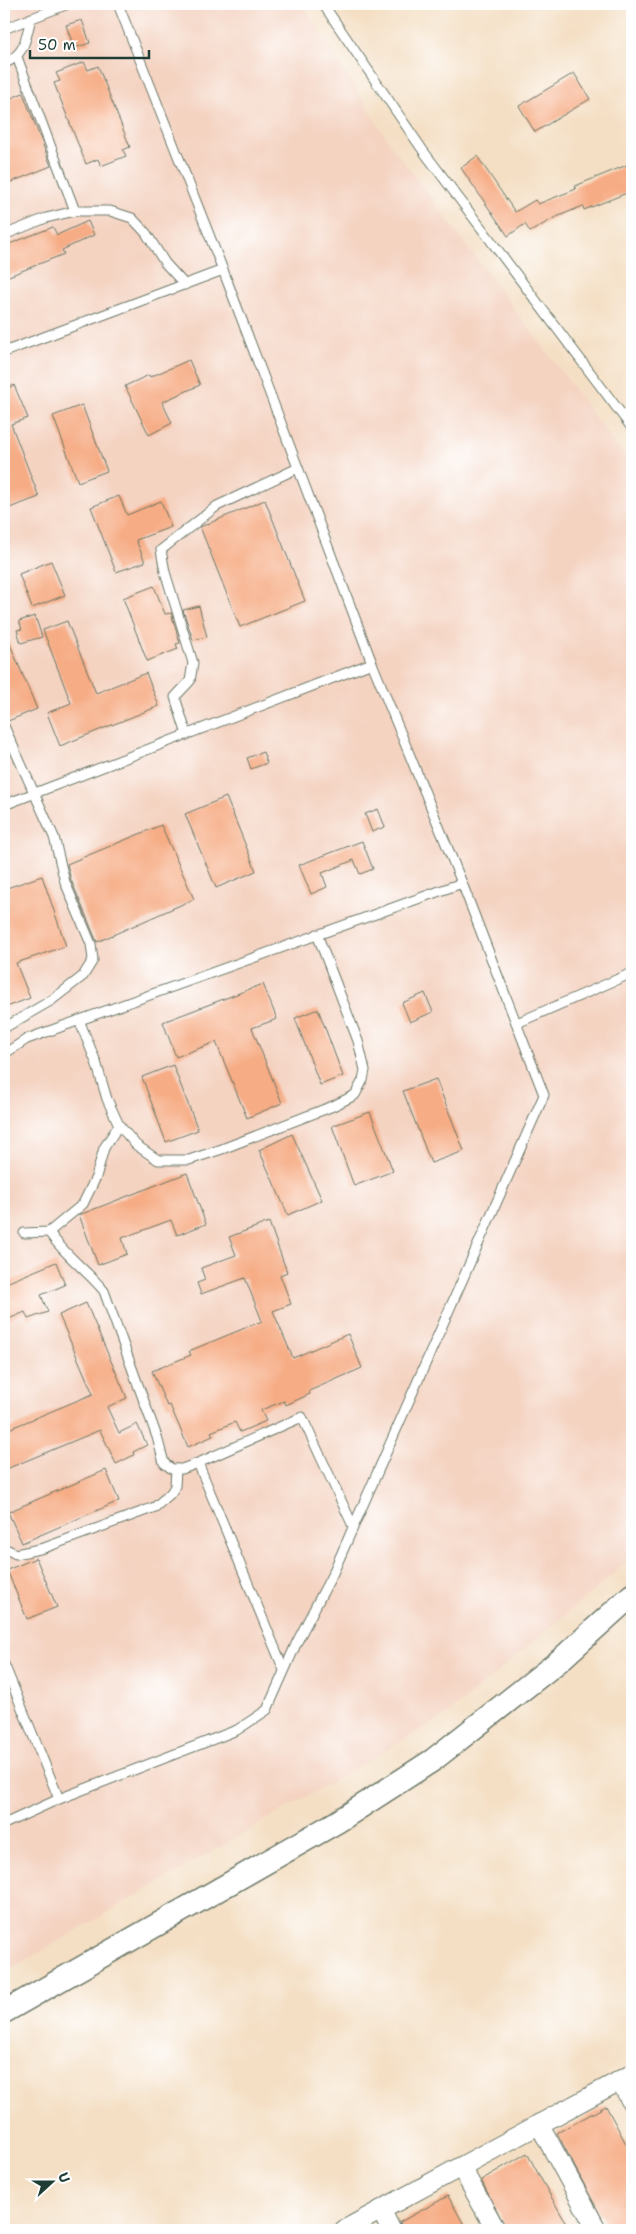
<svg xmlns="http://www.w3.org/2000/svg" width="636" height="2234" font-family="'Shantell Sans',sans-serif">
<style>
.built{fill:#f4d3c1}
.building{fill:#f6ac84}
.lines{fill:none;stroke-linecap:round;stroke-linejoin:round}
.service-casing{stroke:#6a7666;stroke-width:11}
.minor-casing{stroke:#6a7666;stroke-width:21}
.tertiary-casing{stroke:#6a7666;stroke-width:25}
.service{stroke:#fff;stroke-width:9}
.minor{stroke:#fff;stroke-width:19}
.tertiary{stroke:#fff;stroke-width:22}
</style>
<rect width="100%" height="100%" fill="#fff"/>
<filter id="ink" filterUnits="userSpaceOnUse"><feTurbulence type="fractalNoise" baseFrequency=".02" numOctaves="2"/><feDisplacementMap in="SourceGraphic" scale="10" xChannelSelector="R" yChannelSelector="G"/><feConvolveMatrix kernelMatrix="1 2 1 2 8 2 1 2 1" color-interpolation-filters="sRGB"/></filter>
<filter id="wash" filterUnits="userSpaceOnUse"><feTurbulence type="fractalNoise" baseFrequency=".0096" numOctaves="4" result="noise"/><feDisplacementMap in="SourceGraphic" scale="20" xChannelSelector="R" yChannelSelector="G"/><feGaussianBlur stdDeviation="1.12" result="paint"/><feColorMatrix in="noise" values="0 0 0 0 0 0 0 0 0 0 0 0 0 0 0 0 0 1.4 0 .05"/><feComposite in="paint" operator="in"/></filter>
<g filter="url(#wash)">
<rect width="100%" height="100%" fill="#f4dfc4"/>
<path class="built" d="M 4,4 L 302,4 L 389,142 L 632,466 L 632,1558 L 448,1714 L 4,1973 Z"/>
<g id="blocks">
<g class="building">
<path d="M 82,20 L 90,43 L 74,48 L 66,25 Z"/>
<path d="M 84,62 L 88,70 L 98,66 L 130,147 L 123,150 L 126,156 L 101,166 L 98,159 L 86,164 L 54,83 L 60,81 L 56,73 Z"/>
<path d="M 574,73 L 590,99 L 535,132 L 519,106 Z"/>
<path d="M 23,93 L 51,166 L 4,185 L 4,101 Z"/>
<path d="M 477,156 L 515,212 L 535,200 L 538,204 L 576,189 L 575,186 L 632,163 L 632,191 L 584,210 L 583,206 L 554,218 L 530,232 L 525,224 L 508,236 L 461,168 Z"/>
<path d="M 88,221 L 94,235 L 62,250 L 64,254 L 4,278 L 4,246 L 53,227 L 57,235 Z"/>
<path d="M 189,360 L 200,385 L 162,402 L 172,423 L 149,435 L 125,386 L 149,375 L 150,377 Z"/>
<path d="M 14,385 L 28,418 L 11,424 L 39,497 L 4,510 L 4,390 Z"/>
<path d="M 82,405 L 107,471 L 78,482 L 53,416 Z"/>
<path d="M 119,496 L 127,515 L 161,501 L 171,527 L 136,540 L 145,562 L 116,572 L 91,507 Z"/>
<path d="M 265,500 L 305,601 L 240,627 L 200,527 Z"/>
<path d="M 51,561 L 65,595 L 32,608 L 19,574 Z"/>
<path d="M 154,586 L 165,614 L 171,613 L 180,643 L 176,644 L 178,649 L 147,661 L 123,598 Z"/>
<path d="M 199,606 L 207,637 L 193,640 L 183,610 Z"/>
<path d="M 35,616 L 42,637 L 21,643 L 17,630 L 22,629 L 19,621 Z"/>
<path d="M 67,621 L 96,693 L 146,673 L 159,706 L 60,746 L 47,713 L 71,703 L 43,630 Z"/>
<path d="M 4,630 L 37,709 L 8,721 L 4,720 Z"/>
<path d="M 263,752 L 267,763 L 251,769 L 247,758 Z"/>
<path d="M 226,797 L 256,871 L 216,888 L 185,814 Z"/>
<path d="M 378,809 L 385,827 L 372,832 L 365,814 Z"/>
<path d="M 161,825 L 194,899 L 97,942 L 71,880 L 67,864 Z"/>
<path d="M 362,841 L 373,869 L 360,874 L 354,860 L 322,873 L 327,887 L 311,894 L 299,865 Z"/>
<path d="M 42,876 L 66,946 L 16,963 L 30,998 L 4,1008 L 4,889 Z"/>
<path d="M 263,984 L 277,1019 L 252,1028 L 282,1103 L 247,1118 L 216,1042 L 176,1057 L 163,1022 Z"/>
<path d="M 425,993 L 433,1012 L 410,1022 L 402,1003 Z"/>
<path d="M 318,1009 L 343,1076 L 320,1085 L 295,1018 Z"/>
<path d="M 173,1065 L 198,1130 L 166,1142 L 142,1077 Z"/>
<path d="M 436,1079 L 464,1151 L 431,1163 L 403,1091 Z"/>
<path d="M 370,1112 L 393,1171 L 354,1186 L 332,1126 Z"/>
<path d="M 292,1134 L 322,1200 L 288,1215 L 259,1150 Z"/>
<path d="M 187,1173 L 206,1224 L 177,1235 L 171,1220 L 122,1238 L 127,1254 L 98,1265 L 79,1215 Z"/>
<path d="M 269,1222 L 287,1272 L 280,1275 L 291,1304 L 273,1311 L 293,1358 L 348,1334 L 362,1368 L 309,1391 L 310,1394 L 286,1405 L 284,1401 L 261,1410 L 266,1421 L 240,1432 L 235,1422 L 211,1432 L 213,1436 L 188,1447 L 170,1405 L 167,1406 L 152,1371 L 191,1355 L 189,1351 L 262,1321 L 245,1278 L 201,1294 L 197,1283 L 205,1280 L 201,1268 L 236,1255 L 229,1237 Z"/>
<path d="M 56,1262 L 65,1285 L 41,1295 L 48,1312 L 28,1319 L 25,1312 L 4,1321 L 4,1284 Z"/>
<path d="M 86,1303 L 127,1398 L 107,1407 L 119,1433 L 137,1424 L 147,1445 L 133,1452 L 134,1455 L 116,1464 L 100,1430 L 4,1470 L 4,1431 L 93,1394 L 59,1315 Z"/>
<path d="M 106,1470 L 119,1501 L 22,1543 L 8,1512 Z"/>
<path d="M 36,1558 L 57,1607 L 27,1619 L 7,1570 Z"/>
<path d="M 606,2106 L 632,2155 L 632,2230 L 608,2230 L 557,2133 Z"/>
<path d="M 527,2153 L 545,2186 L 570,2230 L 507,2230 L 481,2180 Z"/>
<path d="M 448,2196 L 467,2230 L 402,2230 L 400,2222 Z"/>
</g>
</g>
</g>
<g filter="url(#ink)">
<use href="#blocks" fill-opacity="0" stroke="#6a7666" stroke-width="1"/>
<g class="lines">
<defs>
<g id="service">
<path d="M 323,4 L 424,152 L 632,428"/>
<path d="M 4,29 L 68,4"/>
<path d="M 17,57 L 75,211"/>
<path d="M 4,64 C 26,53 25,41 31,18"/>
<path d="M 4,235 L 46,218 L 75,211 L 110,211 L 132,218 L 146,233 L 165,263 L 185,285"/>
<path d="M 4,352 L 223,270"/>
<path d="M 4,726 L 54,837 L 65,882 L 91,944 L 93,960 L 83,976 L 52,1000 L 4,1028"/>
<path d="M 187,735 L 175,697 L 190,681 L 193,663 L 165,572 L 161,550 L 217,506 L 298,468"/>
<path d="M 4,805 L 372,663"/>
<path d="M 79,1020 L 96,1062 L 107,1099 L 119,1125 L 136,1145 L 158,1160 L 189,1160 L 222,1149 L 333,1106 L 355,1095 L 363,1080 L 365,1070 L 358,1041 L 317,934"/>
<path d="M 517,1023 L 632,973"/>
<path d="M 4,1054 L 27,1039 L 462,883"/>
<path d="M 49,1232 C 64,1255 87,1270 104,1291 L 157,1437 L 164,1463 L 172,1469 L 182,1469 L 198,1463"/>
<path d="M 24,1233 L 49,1232 L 83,1204 L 96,1177 L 104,1148 L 119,1125"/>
<path d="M 4,1548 L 16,1554 L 44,1548 L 155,1507 L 171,1493 L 175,1486 L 176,1469"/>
<path d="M 4,1664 L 59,1799"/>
<path d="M 284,1670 L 198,1463 L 302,1417 L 353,1526"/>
<path d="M 4,1824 L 59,1799 L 237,1730 L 267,1710 L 297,1642 L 333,1573 L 544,1095 L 462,883 L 372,663 L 223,270 L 118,4"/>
</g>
<g id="minor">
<path d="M 620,2080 L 632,2103"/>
<path d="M 539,2124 L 597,2230"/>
<path d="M 461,2167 L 496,2230"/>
<path d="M 381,2210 L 391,2230"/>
<path d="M 344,2230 L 632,2074"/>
</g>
<path id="tertiary" d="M 4,2012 L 337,1822 L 433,1760 L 559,1661 L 632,1595"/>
</defs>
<use href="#service" class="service-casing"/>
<use href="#minor" class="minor-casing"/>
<use href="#tertiary" class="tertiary-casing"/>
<use href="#service" class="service"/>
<use href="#minor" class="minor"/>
<use href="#tertiary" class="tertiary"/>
</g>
</g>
<rect width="636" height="2234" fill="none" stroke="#fff" stroke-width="20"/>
<g transform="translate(52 2182) rotate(69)" stroke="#ffffff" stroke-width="4" paint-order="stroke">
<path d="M0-4L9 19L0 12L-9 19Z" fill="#1f3d34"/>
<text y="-8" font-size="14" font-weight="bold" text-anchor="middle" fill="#1f3d34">U</text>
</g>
<path d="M30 50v8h119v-8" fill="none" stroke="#1f3d34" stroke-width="2.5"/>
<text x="38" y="50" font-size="15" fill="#1f3d34" stroke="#ffffff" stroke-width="4" paint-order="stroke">50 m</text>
</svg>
